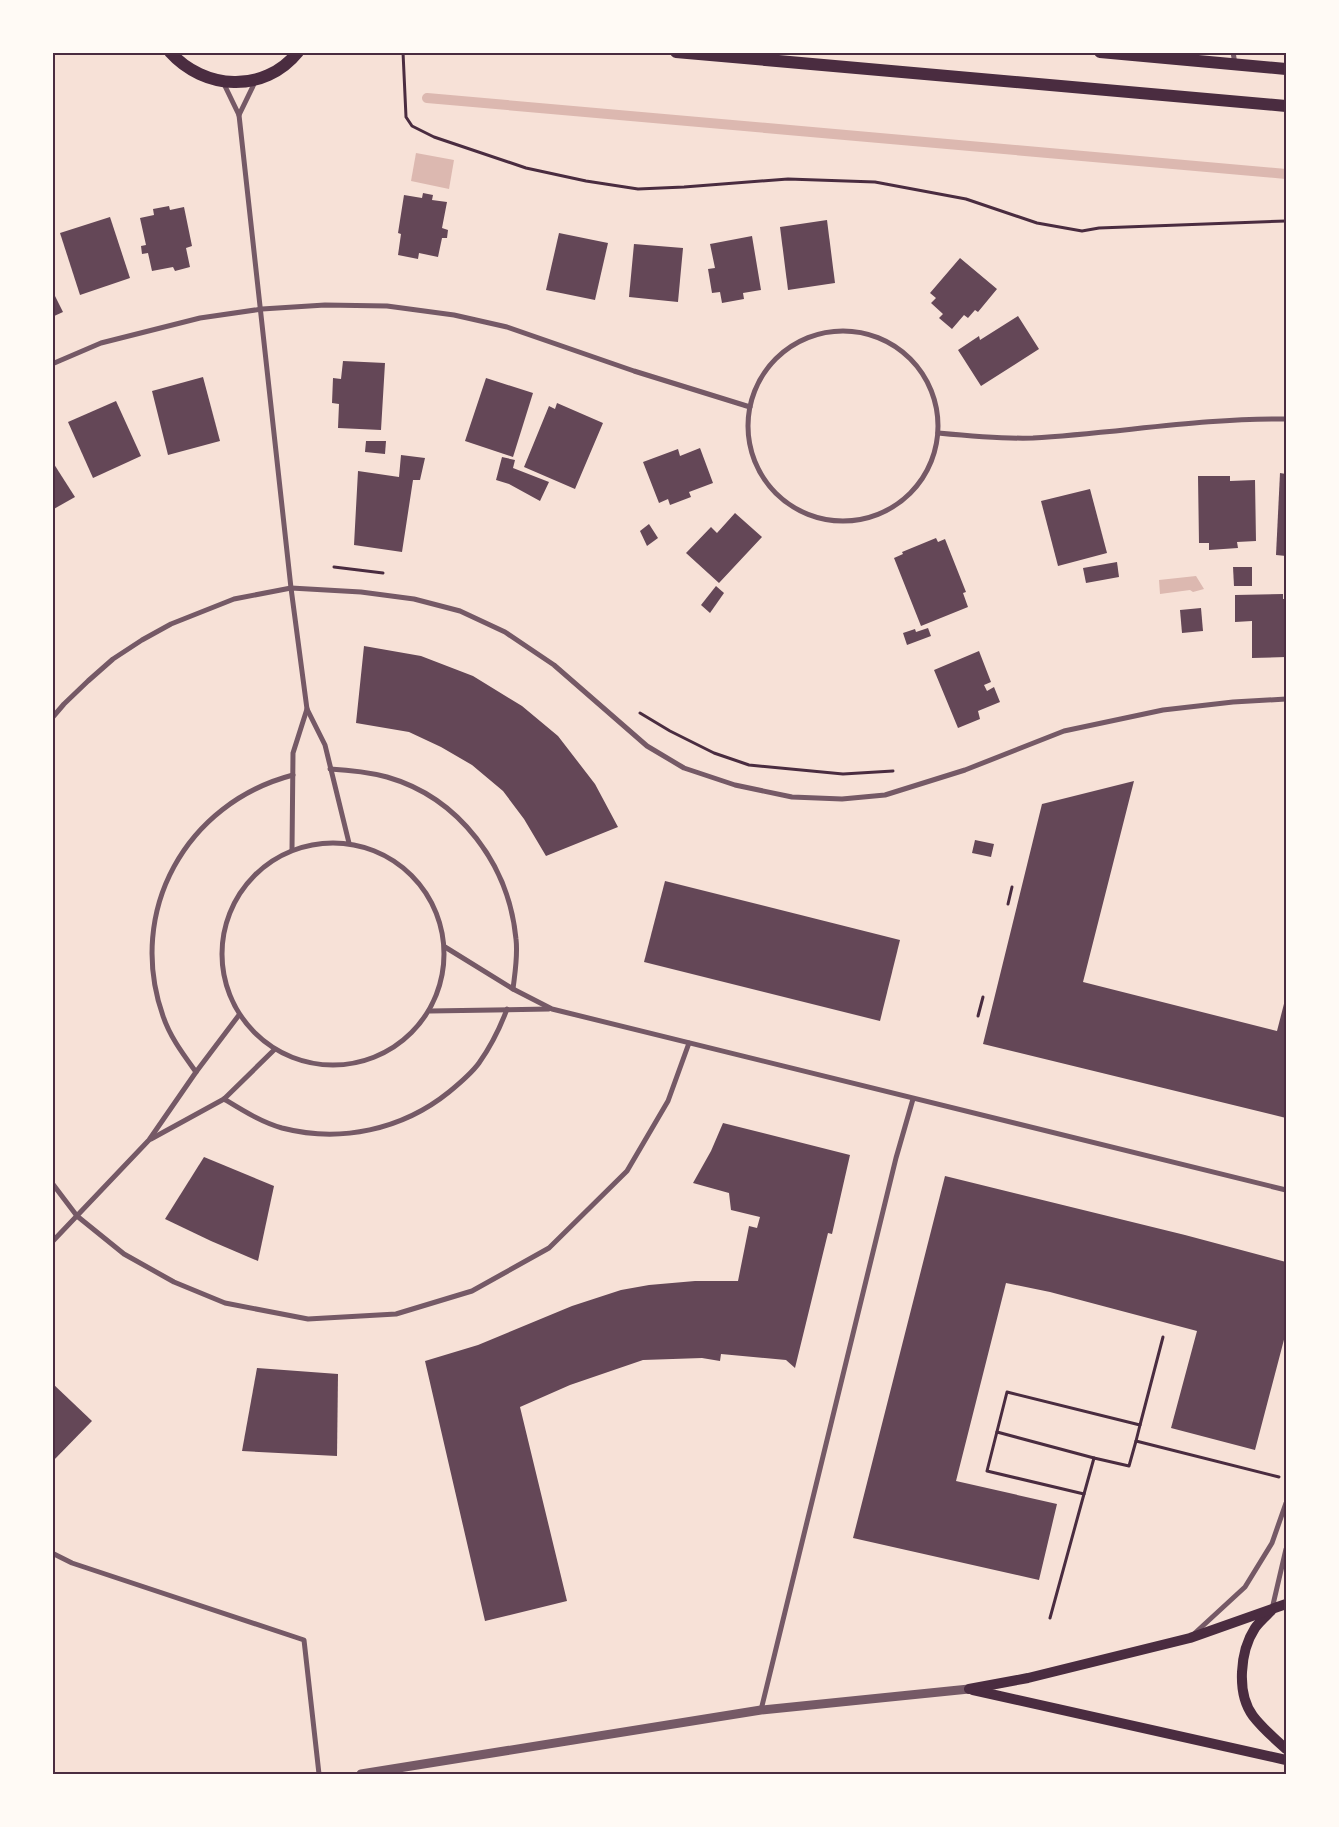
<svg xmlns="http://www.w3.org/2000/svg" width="1339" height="1827" font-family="Manrope,sans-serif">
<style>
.water{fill:#dcb8b0}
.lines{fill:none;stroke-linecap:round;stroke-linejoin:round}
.stream{stroke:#dcb8b0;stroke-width:10}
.building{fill:#644757}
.path{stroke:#4a2c40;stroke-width:3}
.minor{stroke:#755966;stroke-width:5}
.tertiary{stroke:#755966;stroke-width:9}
.secondary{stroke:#4a2c40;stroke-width:10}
.primary{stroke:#4a2c40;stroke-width:12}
.neatline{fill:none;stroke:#4a2c40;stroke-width:2}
</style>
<rect width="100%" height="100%" fill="#f7e1d7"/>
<g class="water">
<path d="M 416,153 L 454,160 L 449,189 L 411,181 Z"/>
<path d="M 1196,576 L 1204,589 L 1193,592 L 1190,590 L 1160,594 L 1159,580 Z"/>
</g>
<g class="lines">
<path class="stream" d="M 427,98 L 1286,174"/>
</g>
<g class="building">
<path d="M 423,193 L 433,195 L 432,200 L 447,202 L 442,228 L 448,230 L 447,238 L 442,238 L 438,257 L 419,253 L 418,259 L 398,255 L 401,234 L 398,233 L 404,195 L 422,198 Z"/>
<path d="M 169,206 L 170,210 L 184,207 L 192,246 L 186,248 L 190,267 L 175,271 L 173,267 L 152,271 L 148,253 L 142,254 L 141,246 L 146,245 L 140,218 L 154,215 L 153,209 Z"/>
<path d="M 110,217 L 130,278 L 80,295 L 60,233 Z"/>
<path d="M 827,220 L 835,283 L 788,290 L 780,227 Z"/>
<path d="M 559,233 L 608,243 L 595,300 L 546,290 Z"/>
<path d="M 752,236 L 761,290 L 743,293 L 744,299 L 722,303 L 720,292 L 712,293 L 708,269 L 715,268 L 710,244 Z"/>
<path d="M 634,244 L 683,248 L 678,302 L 629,297 Z"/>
<path d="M 960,258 L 997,289 L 978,312 L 975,310 L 968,318 L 964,315 L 952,329 L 939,318 L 943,314 L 931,303 L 936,298 L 930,293 Z"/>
<path d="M 52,290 L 63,312 L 52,317 Z"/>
<path d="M 1018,316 L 1039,349 L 981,386 L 958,350 L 979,336 L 980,340 Z"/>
<path d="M 343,361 L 385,363 L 381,430 L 338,428 L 339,404 L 332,403 L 333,378 L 341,379 Z"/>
<path d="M 203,377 L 220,441 L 168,455 L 152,391 Z"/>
<path d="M 486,378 L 533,393 L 513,457 L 465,441 Z"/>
<path d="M 116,401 L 141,456 L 93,478 L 68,422 Z"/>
<path d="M 557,403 L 603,423 L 575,489 L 524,467 L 549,406 L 555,409 Z"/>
<path d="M 366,441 L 386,441 L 385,454 L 365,452 Z"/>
<path d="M 700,448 L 713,483 L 689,492 L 691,497 L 670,505 L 668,499 L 659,503 L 643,462 L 678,449 L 680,456 Z"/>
<path d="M 401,455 L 425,458 L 420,480 L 413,480 L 402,552 L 354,545 L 358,471 L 399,477 Z"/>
<path d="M 502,457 L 515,460 L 513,468 L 549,482 L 540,501 L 509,484 L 496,480 Z"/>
<path d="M 52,461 L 75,497 L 52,510 Z"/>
<path d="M 1280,473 L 1286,474 L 1286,556 L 1276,555 Z"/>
<path d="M 1198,476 L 1230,476 L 1230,481 L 1255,480 L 1256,541 L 1237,542 L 1238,548 L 1209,550 L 1209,543 L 1199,543 Z"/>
<path d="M 1090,489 L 1107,553 L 1058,566 L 1041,501 Z"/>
<path d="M 735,513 L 762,537 L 719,583 L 686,553 L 711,527 L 717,533 Z"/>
<path d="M 649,524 L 658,538 L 647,546 L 640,531 Z"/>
<path d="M 936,538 L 938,542 L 945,539 L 966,592 L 963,593 L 968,607 L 921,626 L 894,558 L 903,554 L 902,552 Z"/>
<path d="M 1117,562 L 1119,577 L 1086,583 L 1083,568 Z"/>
<path d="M 1233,567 L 1252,567 L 1252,586 L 1234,586 Z"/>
<path d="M 716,586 L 724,593 L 710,613 L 701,605 Z"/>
<path d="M 1283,594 L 1283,599 L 1286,599 L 1286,657 L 1252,658 L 1252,621 L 1235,622 L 1235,595 Z"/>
<path d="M 1201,608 L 1203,631 L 1182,633 L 1180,610 Z"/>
<path d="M 928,628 L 931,636 L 907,645 L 903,633 L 915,629 L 916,632 Z"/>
<path d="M 364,646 L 421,656 L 473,676 L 522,706 L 558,736 L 595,784 L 618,827 L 546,856 L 524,819 L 503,791 L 472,765 L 441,747 L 409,732 L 356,723 Z"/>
<path d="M 979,651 L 991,682 L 984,685 L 987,691 L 994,687 L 1000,702 L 978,711 L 980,719 L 958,728 L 934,670 Z"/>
<path d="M 1134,781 L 1083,982 L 1277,1031 L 1286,996 L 1286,1118 L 983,1044 L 1042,804 Z"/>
<path d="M 975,840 L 994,844 L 991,857 L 972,853 Z"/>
<path d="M 665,881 L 900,940 L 880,1021 L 644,962 Z"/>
<path d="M 723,1123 L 850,1155 L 832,1234 L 828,1233 L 795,1368 L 786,1360 L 721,1354 L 720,1361 L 702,1358 L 643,1360 L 570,1385 L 520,1407 L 567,1601 L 485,1621 L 425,1361 L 478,1345 L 572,1306 L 621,1290 L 649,1285 L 695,1281 L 738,1281 L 749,1226 L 757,1228 L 760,1217 L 731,1210 L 729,1193 L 693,1183 L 711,1151 Z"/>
<path d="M 204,1157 L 274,1186 L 258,1261 L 211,1241 L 165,1219 Z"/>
<path d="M 945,1176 L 1185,1235 L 1286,1262 L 1286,1332 L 1255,1450 L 1171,1428 L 1197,1331 L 1050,1292 L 1006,1283 L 956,1481 L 1057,1504 L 1039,1580 L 853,1538 Z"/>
<path d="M 257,1368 L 338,1374 L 337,1456 L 242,1451 Z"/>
<path d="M 52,1383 L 92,1421 L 52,1462 Z"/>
</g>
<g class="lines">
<g class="path">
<path d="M 403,52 L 406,117 L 412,126 L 434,137 L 526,168 L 586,181 L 638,189 L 684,187 L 788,179 L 875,182 L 966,199 L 1037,223 L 1082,231 L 1099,228 L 1286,221"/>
<path d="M 334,567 L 383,573"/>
<path d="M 640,713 L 670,731 L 714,753 L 749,765 L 843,774 L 893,771"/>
<path d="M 1008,904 L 1012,887"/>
<path d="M 978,1016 L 983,997"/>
<path d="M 1140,1425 L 1163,1337"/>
<path d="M 997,1432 L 1094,1458"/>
<path d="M 1084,1494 L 1094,1458 L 1129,1466 L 1136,1441"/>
<path d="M 1050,1618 L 1084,1494 L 987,1471 L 1007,1392 L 1140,1425 L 1136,1441 L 1279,1477"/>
</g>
<g class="minor">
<path d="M 1233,52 L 1235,64"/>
<path d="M 223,82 L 239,115 L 291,588 L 307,709 L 325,745 L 349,843"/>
<path d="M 239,115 L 255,82"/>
<circle cx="843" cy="426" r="95"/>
<path d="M 52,364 L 101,343 L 200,318 L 262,309 L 325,305 L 387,306 L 454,315 L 507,327 L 634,371 L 750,407"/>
<path d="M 938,433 C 969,436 1002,439 1033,438 C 1118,433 1202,418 1286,419"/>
<path d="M 52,718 L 64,704 L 88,681 L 113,659 L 142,640 L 171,624 L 234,599 L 291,588 L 361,592 L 414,599 L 460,611 L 505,632 L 554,665 L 647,746 L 684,768 L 735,785 L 792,797 L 842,799 L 885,795 L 965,770 L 1064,731 L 1163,710 L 1233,702 L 1286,699"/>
<path d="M 330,769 C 349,770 368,772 387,777 C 460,798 509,865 516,939 C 518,956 515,972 513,989"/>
<circle cx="333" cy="954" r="111"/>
<path d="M 292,850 L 293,753 L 307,709"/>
<path d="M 445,947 L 513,989 L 552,1009 L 1286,1190"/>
<path d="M 430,1011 L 549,1009"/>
<path d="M 196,1072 C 183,1054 170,1037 163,1016 C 126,911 186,803 293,775"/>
<path d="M 224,1099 C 242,1110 261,1122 282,1128 C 340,1143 402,1130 449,1092 C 460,1083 471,1074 479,1063 C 491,1046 500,1028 507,1009"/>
<path d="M 151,1139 L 224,1099 L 274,1050"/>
<path d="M 52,1183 L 77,1216 L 124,1254 L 174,1282 L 225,1303 L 308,1319 L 396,1314 L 472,1291 L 549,1248 L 627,1171 L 668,1101 L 689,1043"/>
<path d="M 52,1242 L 149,1140 L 196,1072 L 239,1015"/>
<path d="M 52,1553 L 72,1563 L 304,1640 L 319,1774"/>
<path d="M 1272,1609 L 1286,1549"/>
<path d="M 1195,1633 L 1245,1587 L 1272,1543 L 1286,1503"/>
<path d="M 761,1710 L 896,1158 L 913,1099"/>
</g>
<path class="tertiary" d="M 361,1774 L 761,1710 L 969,1689"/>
<g class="secondary">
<path d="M 1271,1611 C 1266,1616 1259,1622 1255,1628 C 1240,1651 1236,1693 1253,1716 C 1263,1729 1275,1739 1286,1749"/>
<path d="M 969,1689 L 1028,1678 L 1190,1638 L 1286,1604"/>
<path d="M 973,1690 L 1286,1760"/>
</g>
<g class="primary">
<path d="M 170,52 C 204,90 264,94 298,52"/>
<path d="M 676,52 L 1286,106"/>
<path d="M 1100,52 L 1286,69"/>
</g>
</g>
<rect width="1339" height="1827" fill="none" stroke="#fffaf5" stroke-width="108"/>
<rect x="54" y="54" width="1231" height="1719" class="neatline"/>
</svg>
